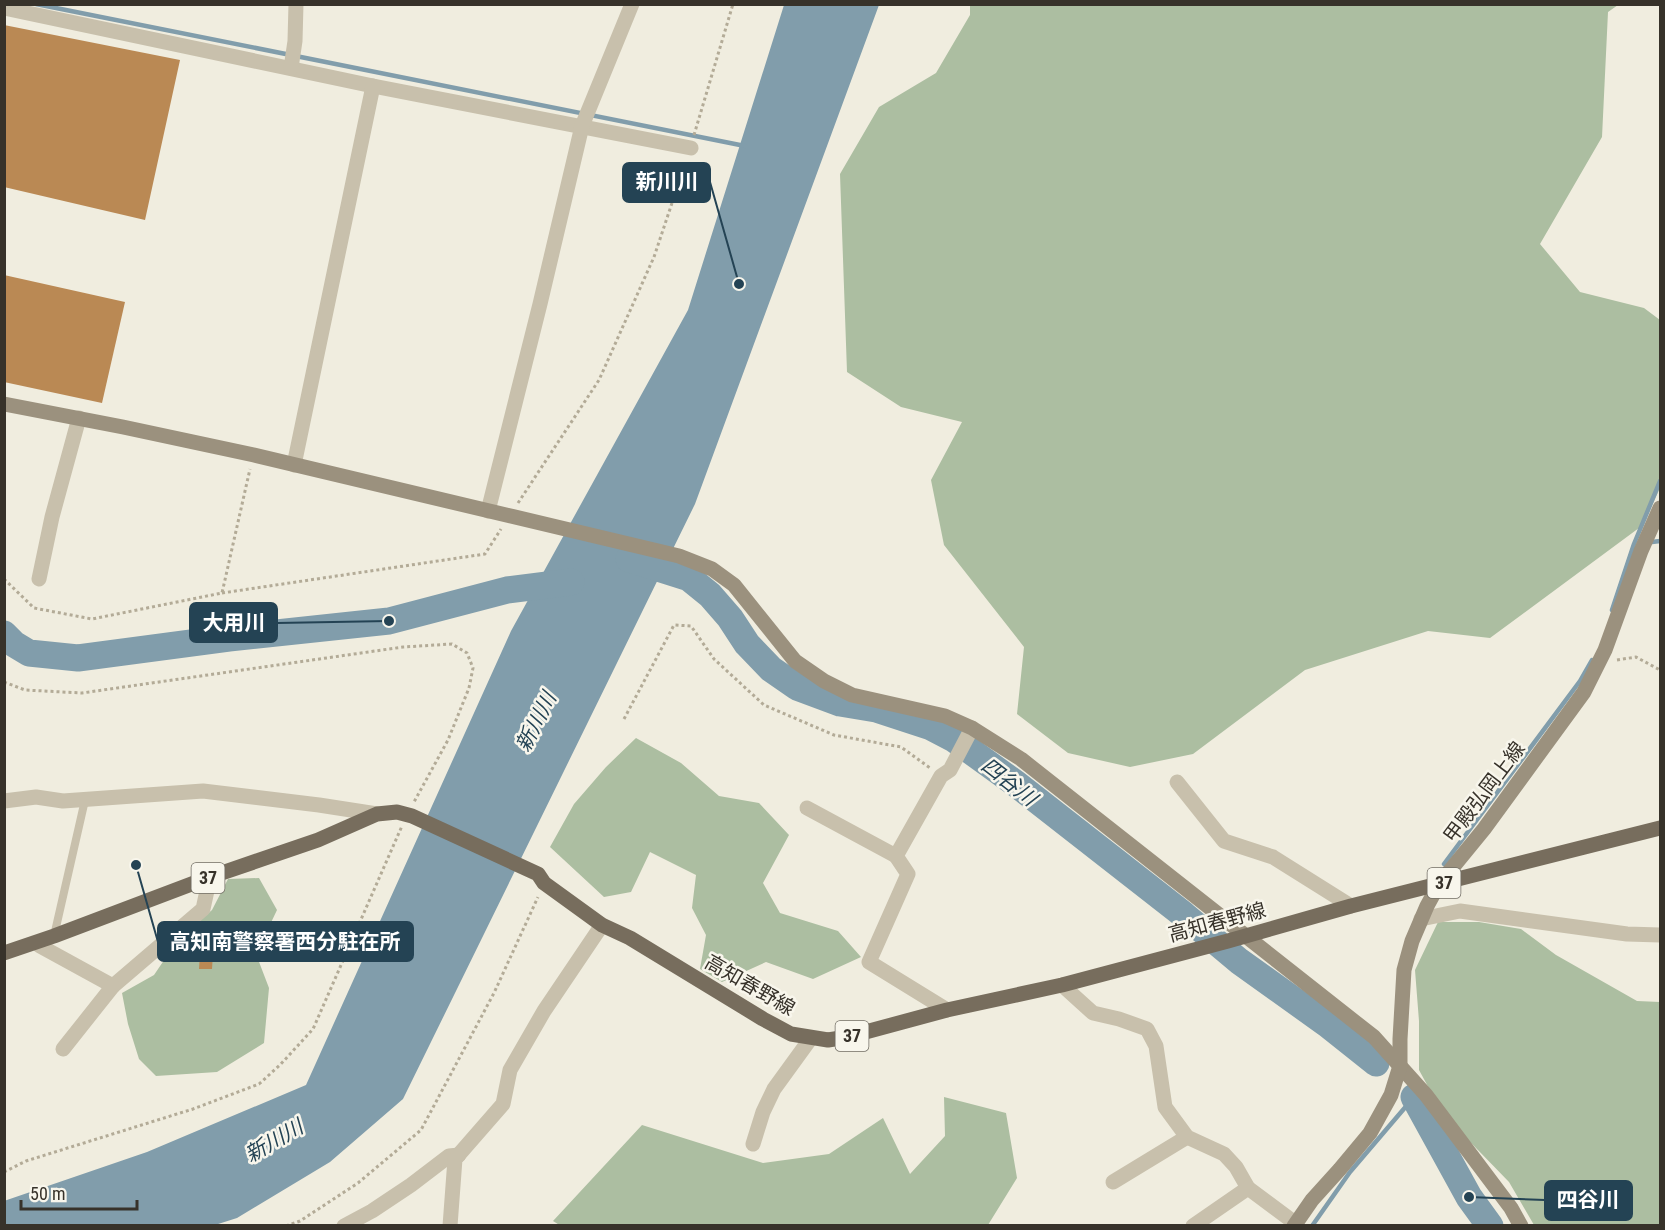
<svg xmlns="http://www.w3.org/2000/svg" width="1665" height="1230" font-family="'Roboto Condensed','Noto Sans JP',sans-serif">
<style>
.green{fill:#acbea1}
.water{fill:#819dab}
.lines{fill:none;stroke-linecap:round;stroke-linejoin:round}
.stream{stroke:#819dab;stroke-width:4.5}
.river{stroke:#819dab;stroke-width:27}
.building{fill:#ba8954}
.path{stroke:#b3ab97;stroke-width:3;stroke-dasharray:3 3;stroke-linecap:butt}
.lane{stroke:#c8c0ac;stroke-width:8}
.street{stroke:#c8c0ac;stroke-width:15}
.secondary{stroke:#9b917e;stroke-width:15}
.primary{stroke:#776d5d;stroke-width:15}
.labels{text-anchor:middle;stroke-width:5;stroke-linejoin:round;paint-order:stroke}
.shield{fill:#f8f6ec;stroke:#716d64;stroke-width:1.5}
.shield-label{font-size:18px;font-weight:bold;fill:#37322a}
.street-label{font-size:20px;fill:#37322a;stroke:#f8f6ec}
.water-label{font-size:21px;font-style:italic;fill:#244354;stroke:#f8f6ec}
.leader{fill:none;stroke:#244354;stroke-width:2}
.callout-dot{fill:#244354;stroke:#f8f6ec;stroke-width:2}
.callout{fill:#244354;stroke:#244354;stroke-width:2}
.callout-label{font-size:21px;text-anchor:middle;font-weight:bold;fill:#fff}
</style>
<rect width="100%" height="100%" fill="#f0eddf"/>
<g class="green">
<path d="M 970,5 L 1618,5 L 1608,12 L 1602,137 L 1540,244 L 1580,292 L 1644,308 L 1660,320 L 1660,488 L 1643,525 L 1490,638 L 1428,631 L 1305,670 L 1193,754 L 1130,767 L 1068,753 L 1017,714 L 1024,647 L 944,545 L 931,480 L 962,422 L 901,407 L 847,372 L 840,174 L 879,107 L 936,73 L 970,15 Z"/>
<path d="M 636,738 L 681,763 L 719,796 L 759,803 L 789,835 L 763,883 L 780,913 L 838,931 L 861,957 L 813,979 L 766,962 L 722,982 L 700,969 L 706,935 L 692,908 L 696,875 L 650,852 L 631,892 L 604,897 L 550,847 L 574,804 L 606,767 Z"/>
<path d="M 259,878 L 277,910 L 256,954 L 269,988 L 264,1043 L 217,1072 L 156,1076 L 139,1059 L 128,1024 L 122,993 L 154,975 L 177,941 L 212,910 L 228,879 Z"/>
<path d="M 1438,922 L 1479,922 L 1521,929 L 1556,955 L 1637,1001 L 1660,1002 L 1660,1225 L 1534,1225 L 1509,1182 L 1443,1114 L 1419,1070 L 1419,1021 L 1415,970 Z"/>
<path d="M 944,1097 L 1006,1113 L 1017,1178 L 988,1225 L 561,1226 L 553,1221 L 642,1125 L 763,1163 L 829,1154 L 883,1118 L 910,1174 L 945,1136 Z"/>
</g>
<path class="water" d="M 784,5 L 879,5 L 695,504 L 403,1099 L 330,1162 L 237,1218 L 215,1225 L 5,1225 L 4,1201 L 147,1152 L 306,1085 L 511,631 L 688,310 Z"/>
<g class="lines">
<g class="stream">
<path d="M 36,4 L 745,146"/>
<path d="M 1652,542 L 1660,541"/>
<path d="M 1612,610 L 1634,544 L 1660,481"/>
<path d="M 1444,864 L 1580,681 L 1592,660"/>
<path d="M 1312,1226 L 1350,1172 L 1414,1097"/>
</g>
<g class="river">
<path d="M 629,559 L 689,578 L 710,595 L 730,618 L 747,644 L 771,669 L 797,687 L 840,703 L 876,709 L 931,727 L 954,739 L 1015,783 L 1184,915 L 1239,961 L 1327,1024 L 1376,1063"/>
<path d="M 4,634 L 14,644 L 29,653 L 78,658 L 229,638 L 389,621 L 507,590 L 571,582"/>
<path d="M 1414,1097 L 1469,1197 L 1490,1226"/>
</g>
</g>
<g class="building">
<path d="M 4,25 L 180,60 L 145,220 L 4,187 Z"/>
<path d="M 4,275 L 125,302 L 102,403 L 4,382 Z"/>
<path d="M 200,953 L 213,954 L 212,969 L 199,969 Z"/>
</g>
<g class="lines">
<g class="path">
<path d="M 694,135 L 733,4"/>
<path d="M 518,503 L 599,380 L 654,257 L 686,161"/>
<path d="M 4,579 L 34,608 L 92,619 L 222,593 L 250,469"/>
<path d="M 222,593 L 485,554 L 501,529"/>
<path d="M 1617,660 L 1636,657 L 1660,670"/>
<path d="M 4,682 L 25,690 L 82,693 L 403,647 L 452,644 L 467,653 L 473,668 L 469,688 L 448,740 L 414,802"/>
<path d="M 624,719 L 674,625 L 691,626 L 714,659 L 764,705 L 834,735 L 901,747 L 930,768"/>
<path d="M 208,954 L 212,920"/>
<path d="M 4,1172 L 26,1161 L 193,1109 L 259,1084 L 280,1065 L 313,1029 L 402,826"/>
<path d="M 286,1226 L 300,1221 L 358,1183 L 421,1130 L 494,993 L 538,897"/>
</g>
<path class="lane" d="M 54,936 L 85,800"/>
<g class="street">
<path d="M 4,8 L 373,86 L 691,148"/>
<path d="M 291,68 L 295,41 L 296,4"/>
<path d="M 294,465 L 373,86"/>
<path d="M 488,511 L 540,304 L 582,126 L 632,4"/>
<path d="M 39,579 L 52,517 L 79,418"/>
<path d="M 1177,782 L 1224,841 L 1273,857 L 1351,906"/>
<path d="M 4,801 L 36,797 L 63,801 L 203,791 L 319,805 L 377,814"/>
<path d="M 807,808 L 896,856"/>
<path d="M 1421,919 L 1460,911 L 1627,934 L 1660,935"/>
<path d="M 38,943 L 40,946 L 113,986 L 203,909 L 210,877"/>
<path d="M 1062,985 L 1093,1013 L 1119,1019 L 1147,1029 L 1156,1046 L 1165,1107 L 1187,1137 L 1224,1154 L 1236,1167 L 1248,1188 L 1295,1223"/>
<path d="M 947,1010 L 869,962 L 908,874 L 896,856 L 941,776 L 950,770 L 972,728"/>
<path d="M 63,1049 L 113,986"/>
<path d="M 753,1144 L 763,1112 L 774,1089 L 811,1038"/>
<path d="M 1113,1182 L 1187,1137"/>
<path d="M 344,1226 L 372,1211 L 411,1185 L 449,1156 L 459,1155"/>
<path d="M 450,1226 L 455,1159 L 503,1104 L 510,1070 L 544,1011 L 602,925"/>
<path d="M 1193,1226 L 1248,1188"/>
</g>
<g class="secondary">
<path d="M 4,404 L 123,427 L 254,455 L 679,556 L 712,569 L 734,585 L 795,661 L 824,681 L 852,695 L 945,716 L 972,728 L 1021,759 L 1374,1037 L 1426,1095 L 1511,1208 L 1521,1226"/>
<path d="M 1294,1226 L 1312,1200 L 1340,1169 L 1370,1133 L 1391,1095 L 1400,1066 L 1400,1039 L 1404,970 L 1412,941 L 1427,906 L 1439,884 L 1484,829 L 1584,692 L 1605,650 L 1641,551 L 1660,508"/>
</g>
<path class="primary" d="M 4,953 L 54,936 L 210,877 L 318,840 L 377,814 L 397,812 L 412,816 L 538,874 L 544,883 L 602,925 L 630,938 L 763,1019 L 791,1034 L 828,1040 L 847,1037 L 947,1010 L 1062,985 L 1228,941 L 1351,906 L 1660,828"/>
</g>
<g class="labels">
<g class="shield">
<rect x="191.5" y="863" width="33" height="30" rx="4.5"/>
<rect x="1427.5" y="868" width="33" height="30" rx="4.5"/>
<rect x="835.5" y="1021" width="33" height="30" rx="4.5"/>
</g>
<g class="shield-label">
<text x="208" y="884">37</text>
<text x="1444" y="889">37</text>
<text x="852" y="1042">37</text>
</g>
<g class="street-label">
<text transform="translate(1484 792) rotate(-53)" y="7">甲殿弘岡上線</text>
<text transform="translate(1217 922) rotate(-15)" y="7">高知春野線</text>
<text transform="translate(750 985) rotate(30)" y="7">高知春野線</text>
</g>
<g class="water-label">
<text transform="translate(536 722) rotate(-63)" y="7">新川川</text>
<text transform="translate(1009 782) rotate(38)" y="7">四谷川</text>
<text transform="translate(274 1141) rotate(-30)" y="7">新川川</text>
</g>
</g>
<path class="leader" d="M739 284L710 182M389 621L277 623M136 865L158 942M1469 1197L1545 1200"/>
<g class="callout-dot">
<circle cx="739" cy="284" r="6"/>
<circle cx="389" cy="621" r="6"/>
<circle cx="136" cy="865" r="6"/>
<circle cx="1469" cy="1197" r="6"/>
</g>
<g class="callout">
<rect x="623" y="163" width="87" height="39" rx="6"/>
<rect x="190" y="603" width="87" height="39" rx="6"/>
<rect x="158" y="922" width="255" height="39" rx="6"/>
<rect x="1545" y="1181" width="87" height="39" rx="6"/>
</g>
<g class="callout-label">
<text x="667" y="189">新川川</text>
<text x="234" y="630">大用川</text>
<text x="285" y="949">高知南警察署西分駐在所</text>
<text x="1588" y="1207">四谷川</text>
</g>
<rect width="1665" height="1230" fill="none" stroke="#37322a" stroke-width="12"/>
<path d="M21 1200v9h116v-9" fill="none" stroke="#37322a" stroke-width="3"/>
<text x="30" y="1200" font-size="18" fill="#37322a" stroke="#f8f6ec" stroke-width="4.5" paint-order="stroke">50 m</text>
</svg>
